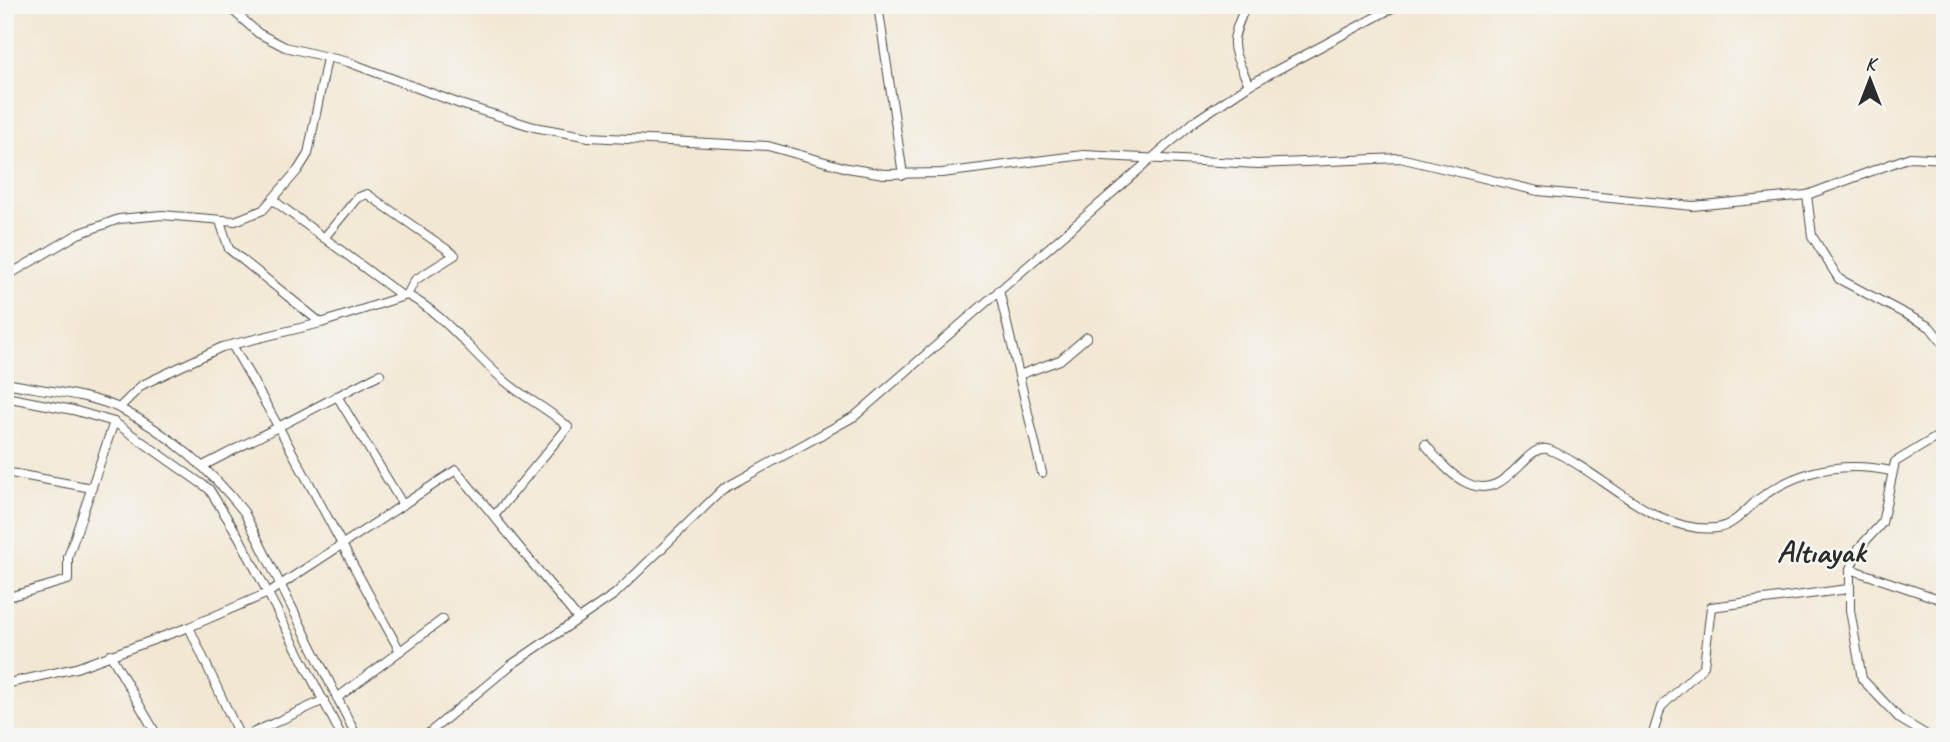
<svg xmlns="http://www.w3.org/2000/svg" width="1950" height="742" font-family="Caveat,sans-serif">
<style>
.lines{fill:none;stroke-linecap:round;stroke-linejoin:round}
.minor-casing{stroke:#494744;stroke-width:10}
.minor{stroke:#fff;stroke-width:8}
.labels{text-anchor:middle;stroke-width:5;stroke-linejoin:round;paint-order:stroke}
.district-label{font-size:32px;font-weight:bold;fill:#2b2b2b;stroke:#f6f6f2}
</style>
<rect width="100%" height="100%" fill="#f6f6f2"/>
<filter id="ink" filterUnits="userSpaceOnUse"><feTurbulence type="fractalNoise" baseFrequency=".0143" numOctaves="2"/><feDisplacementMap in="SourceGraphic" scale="14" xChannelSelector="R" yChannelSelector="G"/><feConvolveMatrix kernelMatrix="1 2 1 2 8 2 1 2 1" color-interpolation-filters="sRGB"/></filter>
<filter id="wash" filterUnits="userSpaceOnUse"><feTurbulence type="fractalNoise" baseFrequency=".00686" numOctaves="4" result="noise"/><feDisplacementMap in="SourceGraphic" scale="28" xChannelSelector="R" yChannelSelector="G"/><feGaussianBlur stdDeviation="1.57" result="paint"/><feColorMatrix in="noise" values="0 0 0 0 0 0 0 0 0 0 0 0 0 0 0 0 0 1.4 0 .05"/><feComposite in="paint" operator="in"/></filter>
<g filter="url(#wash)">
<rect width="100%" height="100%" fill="#f2e7d3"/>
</g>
<g filter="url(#ink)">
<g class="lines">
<defs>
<g id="minor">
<path d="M 227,5 L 258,33 L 285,47 L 348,62 L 460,104 L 534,127 L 589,137 L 768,146 L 847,168 L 884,174 L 942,173 L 1084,155 L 1258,164 L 1400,158 L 1538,191 L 1693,206 L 1807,195 L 1910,157 L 1945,159"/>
<path d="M 878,5 L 903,175"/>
<path d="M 1246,5 C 1228,47 1231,45 1249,85"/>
<path d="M 1807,195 L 1812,236 L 1839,279 L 1930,327 L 1945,346"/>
<path d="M 273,200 L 401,295"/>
<path d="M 220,221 L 229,249 L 321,323"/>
<path d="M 324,238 L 357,198 L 367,194 L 455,255 L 415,280 L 407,295"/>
<path d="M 5,277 L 78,234 L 119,219 L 162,215 L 235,221 L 263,210 L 298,170 L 308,154 L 327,58"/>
<path d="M 999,290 L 1042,473"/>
<path d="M 232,345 C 291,445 343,549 400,651"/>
<path d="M 1019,375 L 1060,360 L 1087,337"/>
<path d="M 5,383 C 40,390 90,394 121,409 C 168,433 212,471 244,512 L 357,737"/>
<path d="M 337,396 L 403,505"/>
<path d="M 5,397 L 73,410 L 114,422 L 209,489 L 239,537 L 342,737"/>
<path d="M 119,408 L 142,385 L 222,347 L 321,323 L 407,295 C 445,314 473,355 506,382 C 526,399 549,409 568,427 L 494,516"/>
<path d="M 1425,444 C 1436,457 1448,473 1463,481 C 1508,507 1524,439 1550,450 C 1603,472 1654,535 1717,528 C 1734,526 1747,508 1760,498 C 1800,469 1843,461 1891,471"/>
<path d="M 203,466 L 380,374"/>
<path d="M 5,472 L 92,488"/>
<path d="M 1850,569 L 1945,601"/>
<path d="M 5,598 L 68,580 L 68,557 L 114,422"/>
<path d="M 189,627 L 240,737"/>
<path d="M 110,654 L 158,737"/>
<path d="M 5,684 L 76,668 L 189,627 L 268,593 L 456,470 L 578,619"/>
<path d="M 337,698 L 443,619"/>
<path d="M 244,737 L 324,700"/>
<path d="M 424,737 L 511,665 L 615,594 L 723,489 L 855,416 L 1195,121 L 1249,85 L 1398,5"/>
<path d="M 1652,737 L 1661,707 L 1704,666 L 1711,607 L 1848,589"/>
<path d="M 1930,737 L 1900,719 L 1862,679 L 1850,610 L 1850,569 L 1859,548 L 1882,523 L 1895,462 L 1945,432"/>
</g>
</defs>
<use href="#minor" class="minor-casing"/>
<use href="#minor" class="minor"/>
</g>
</g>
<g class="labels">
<g class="district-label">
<text x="1821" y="562">Altıayak</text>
</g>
</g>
<rect width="1950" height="742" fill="none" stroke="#f6f6f2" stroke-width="28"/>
<g transform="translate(1870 80)" stroke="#f6f6f2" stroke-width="5" paint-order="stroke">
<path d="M0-5L12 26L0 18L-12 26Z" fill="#2b2b2b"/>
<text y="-10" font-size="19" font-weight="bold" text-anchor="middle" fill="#2b2b2b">K</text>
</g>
</svg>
